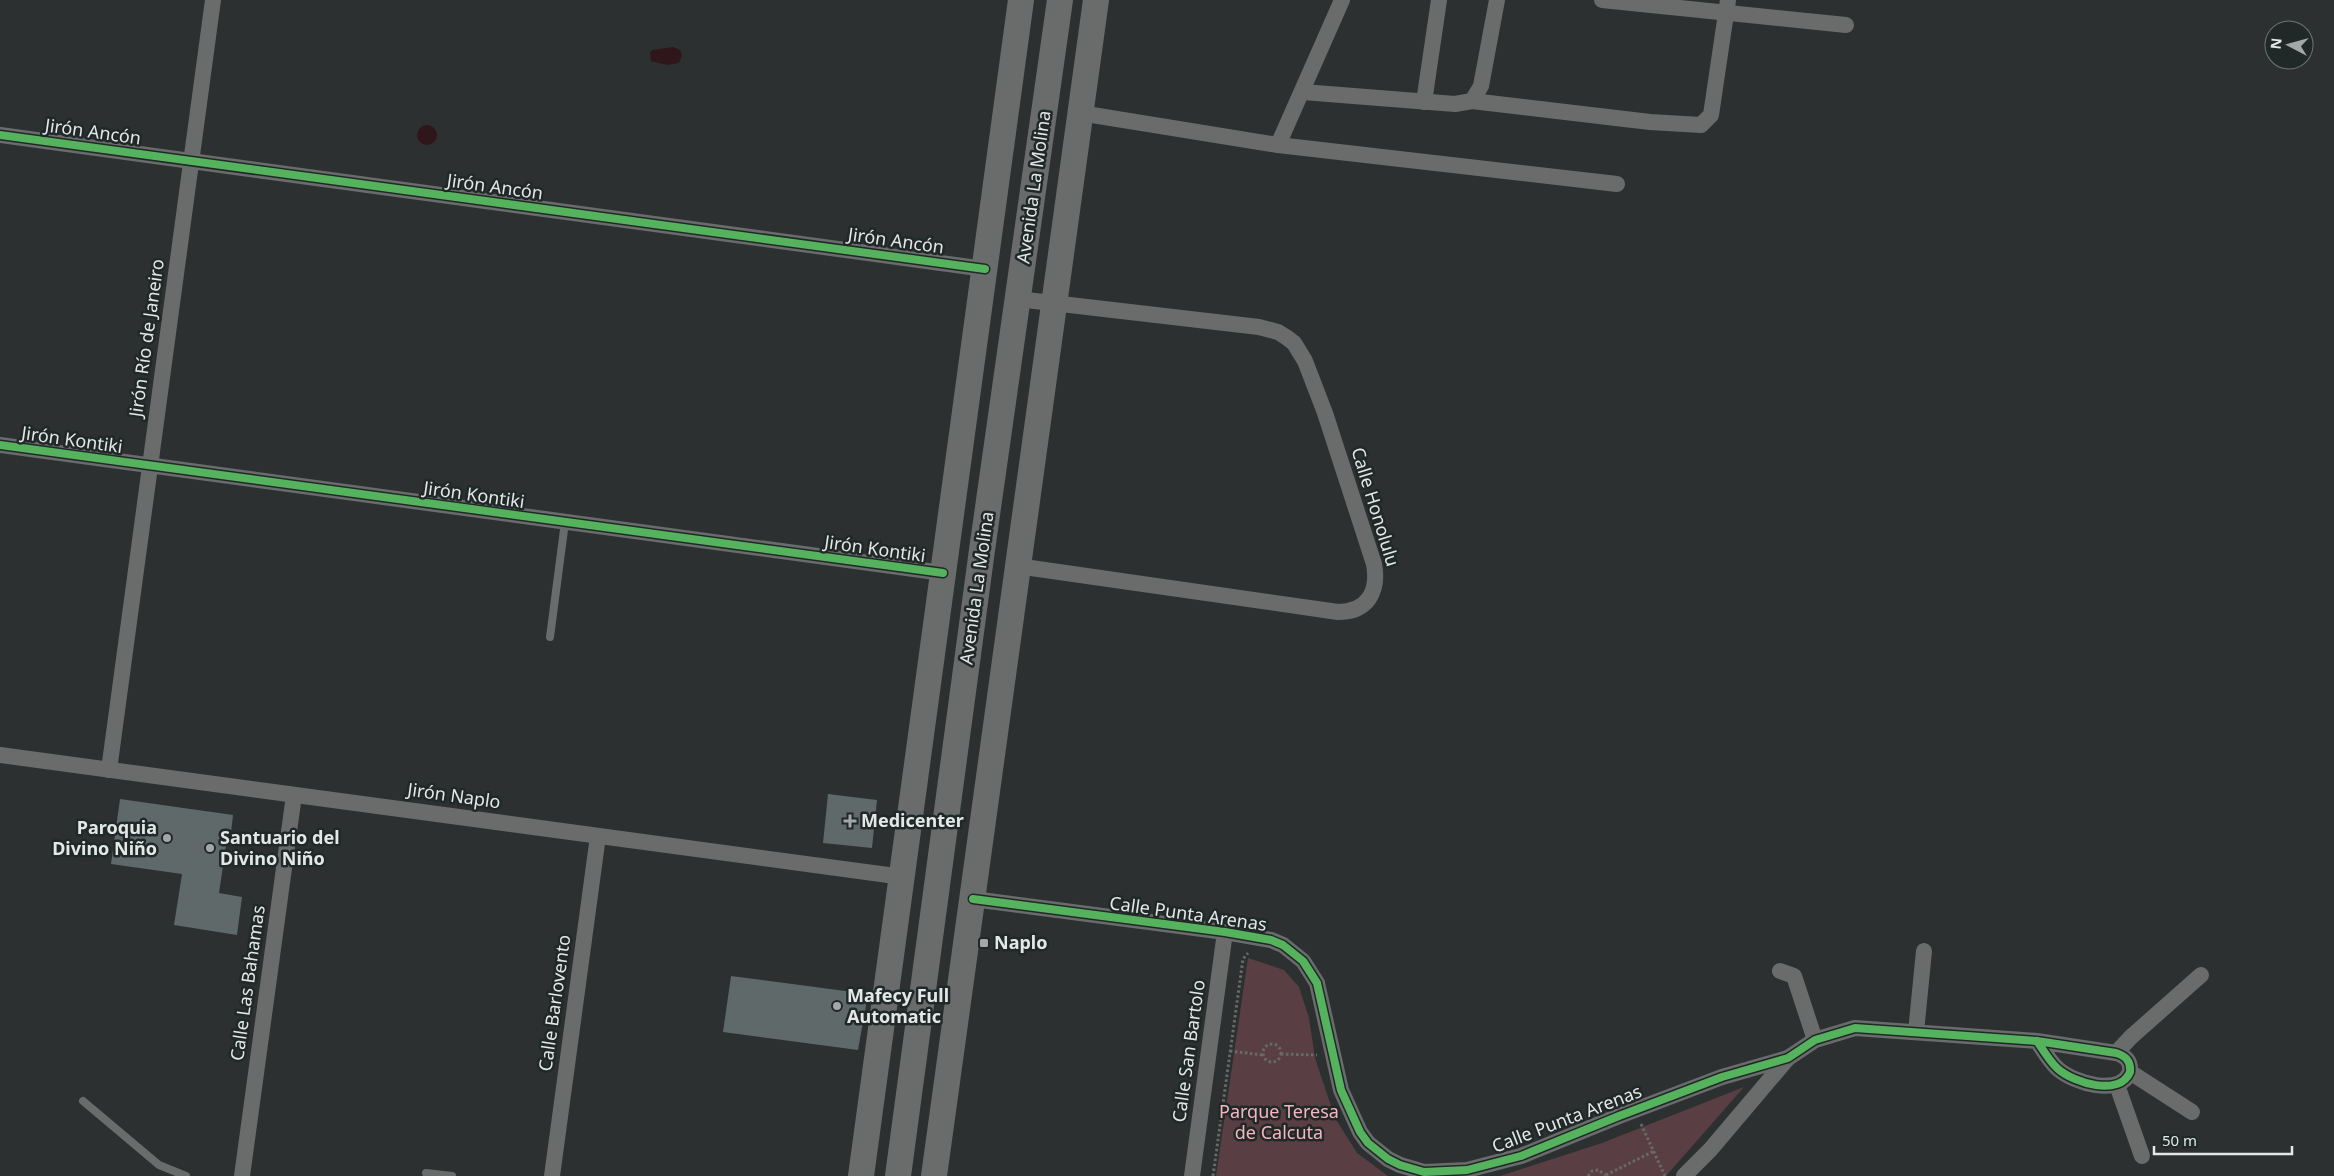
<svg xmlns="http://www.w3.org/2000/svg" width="2334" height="1176" font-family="'Noto Sans',sans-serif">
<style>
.green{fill:#593f43}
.water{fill:#2f161b}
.building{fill:#5f696a}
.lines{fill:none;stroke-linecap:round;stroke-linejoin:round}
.path{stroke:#686969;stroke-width:3;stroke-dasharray:2.5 2.5;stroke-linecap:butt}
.service{stroke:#6a6c6c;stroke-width:8}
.minor{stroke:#6a6c6c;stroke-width:16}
.primary{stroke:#6a6c6c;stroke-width:26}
.cycleway-casing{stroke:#212828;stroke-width:11}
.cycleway{stroke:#56b35d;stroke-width:8}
.poi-dot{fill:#a3a7a8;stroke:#212828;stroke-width:2}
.labels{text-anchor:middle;stroke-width:5;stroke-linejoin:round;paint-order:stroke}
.street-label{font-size:18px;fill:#e3e7e8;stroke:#212828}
.poi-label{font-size:18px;font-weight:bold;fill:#e3e7e8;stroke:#212828;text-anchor:start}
.park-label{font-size:18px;fill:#f6b6bf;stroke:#212828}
</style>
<rect width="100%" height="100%" fill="#2c3030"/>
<g class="green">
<path d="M 1248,958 L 1284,970 L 1299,987 L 1309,1018 L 1315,1058 L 1335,1118 L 1357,1153 L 1388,1176 L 1216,1176 Z"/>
<path d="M 1744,1087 L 1666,1176 L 1500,1176 L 1602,1143 Z"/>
</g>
<g class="water">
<path d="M 673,47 L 680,50 L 682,55 L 679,63 L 667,65 L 651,61 L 650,53 L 652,50 Z"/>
<circle cx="427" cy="135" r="10"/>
</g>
<g class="building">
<path d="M 828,794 L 877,800 L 872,848 L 823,843 Z"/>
<path d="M 120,799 L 233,815 L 231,833 L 228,832 L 219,893 L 242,897 L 237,935 L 174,925 L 182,874 L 111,864 Z"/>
<path d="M 731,976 L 868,994 L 858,1050 L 723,1032 Z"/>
</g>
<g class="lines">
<g class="path">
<circle cx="1272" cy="1053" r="9"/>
<path d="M 1230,1051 L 1263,1055"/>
<path d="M 1281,1054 L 1317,1055"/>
<path d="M 1641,1124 L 1665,1176"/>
<path d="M 1606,1175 L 1654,1151"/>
<path d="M 1213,1176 L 1243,959 L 1248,953"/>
<path d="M 1588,1176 L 1592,1171 L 1598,1170 L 1606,1175"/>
</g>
<g class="service">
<path d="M 550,637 L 565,522"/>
<path d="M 83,1101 L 159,1165 L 186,1176"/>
<path d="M 426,1173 L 452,1176"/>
</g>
<g class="minor">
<path d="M 1602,0 L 1846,25"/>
<path d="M 1303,92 L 1455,104 L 1472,101 L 1481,86 L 1497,0"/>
<path d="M 1472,101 L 1650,122 L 1701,125 L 1711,115 L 1728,0"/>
<path d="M 1424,102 L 1439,0"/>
<path d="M 1080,113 L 1278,145 L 1617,184"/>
<path d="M 0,135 L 985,269"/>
<path d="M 1278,145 L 1342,0"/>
<path d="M 0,445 L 943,573"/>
<path d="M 1017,566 L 1338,612 C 1368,612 1379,591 1374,564 L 1325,413 L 1305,361 L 1294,343 L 1286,337 L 1278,332 L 1259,327 L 1018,299"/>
<path d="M 0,755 L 903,877"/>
<path d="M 109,770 L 213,0"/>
<path d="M 973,899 L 1225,932 L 1271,940 L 1283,945 L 1303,961 L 1317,983 L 1341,1090 L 1360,1132 L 1368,1143 L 1388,1159 L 1400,1165 L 1424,1172 L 1467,1170 L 1521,1156 L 1619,1116 L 1722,1077 L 1788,1058 L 1815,1040 L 1855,1028 L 2037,1041 L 2116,1053 C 2126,1056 2131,1061 2130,1072 C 2120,1097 2074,1083 2058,1069 C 2050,1062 2043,1050 2037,1041"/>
<path d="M 1780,971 L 1794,976 L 1815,1040"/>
<path d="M 1916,1032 L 1924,951"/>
<path d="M 2116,1053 L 2131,1037 L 2201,975"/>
<path d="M 2130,1072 L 2192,1112"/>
<path d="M 2117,1085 L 2142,1156"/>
<path d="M 242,1176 L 294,795"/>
<path d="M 552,1176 L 598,836"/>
<path d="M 1192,1176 L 1225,932"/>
<path d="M 1684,1176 L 1710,1150 L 1788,1058"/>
</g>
<g class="primary">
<path d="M 861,1176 L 1021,0"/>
<path d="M 898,1176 L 982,550 L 1060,0"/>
<path d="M 934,1176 L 1096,0"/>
</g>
<defs>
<g id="cycleway">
<path d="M 0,135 L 985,269"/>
<path d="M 0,445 L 943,573"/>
<path d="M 973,899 L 1225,932 L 1271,940 L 1283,945 L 1303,961 L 1317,983 L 1341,1090 L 1360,1132 L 1368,1143 L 1388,1159 L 1400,1165 L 1424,1172 L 1467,1170 L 1521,1156 L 1619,1116 L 1722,1077 L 1788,1058 L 1815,1040 L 1855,1028 L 2037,1041 L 2116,1053 C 2126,1056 2131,1061 2130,1072 C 2120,1097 2074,1083 2058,1069 C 2050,1062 2043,1050 2037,1041"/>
</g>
</defs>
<use href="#cycleway" class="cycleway-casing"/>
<use href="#cycleway" class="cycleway"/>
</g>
<g class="poi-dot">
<path d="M847.5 813.5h5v5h5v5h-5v5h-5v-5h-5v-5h5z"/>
<circle cx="167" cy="838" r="5"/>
<circle cx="210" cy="848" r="5"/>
<rect x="979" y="938" width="10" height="10" rx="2.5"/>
<circle cx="837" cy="1006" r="5"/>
</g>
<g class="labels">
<g class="street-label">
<text transform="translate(93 132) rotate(8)" y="6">Jirón Ancón</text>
<text transform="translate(495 187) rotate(8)" y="6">Jirón Ancón</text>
<text transform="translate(1034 187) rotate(-82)" y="6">Avenida La Molina</text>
<text transform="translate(896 241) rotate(8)" y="6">Jirón Ancón</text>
<text transform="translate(147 338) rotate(-82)" y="6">Jirón Río de Janeiro</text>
<text transform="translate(72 440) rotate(8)" y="6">Jirón Kontiki</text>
<text transform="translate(474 495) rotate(8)" y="6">Jirón Kontiki</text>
<text transform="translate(1375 507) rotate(73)" y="6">Calle Honolulu</text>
<text transform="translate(875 549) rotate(8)" y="6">Jirón Kontiki</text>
<text transform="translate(977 588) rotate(-82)" y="6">Avenida La Molina</text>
<text transform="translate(454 796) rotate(8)" y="6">Jirón Naplo</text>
<text transform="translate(1188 914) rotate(8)" y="6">Calle Punta Arenas</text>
<text transform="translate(248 983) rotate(-82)" y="6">Calle Las Bahamas</text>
<text transform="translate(555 1003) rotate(-82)" y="6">Calle Barlovento</text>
<text transform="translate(1189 1051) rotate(-82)" y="6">Calle San Bartolo</text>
<text transform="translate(1567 1119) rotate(-21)" y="6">Calle Punta Arenas</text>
</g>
<g class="poi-label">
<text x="861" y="827">Medicenter</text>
<text x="157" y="834" text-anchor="end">Paroquia<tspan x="157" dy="21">Divino Niño</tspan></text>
<text x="220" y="844">Santuario del<tspan x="220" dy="21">Divino Niño</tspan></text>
<text x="994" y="949">Naplo</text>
<text x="847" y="1002">Mafecy Full<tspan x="847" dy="21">Automatic</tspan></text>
</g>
<g class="park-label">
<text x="1279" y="1118">Parque Teresa<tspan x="1279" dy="21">de Calcuta</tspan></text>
</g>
</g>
<g transform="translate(2289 45) rotate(276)"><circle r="24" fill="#212828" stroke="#6f7475"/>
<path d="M0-4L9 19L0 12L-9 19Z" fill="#a3a7a8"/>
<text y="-8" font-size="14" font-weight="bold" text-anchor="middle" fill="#e3e7e8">N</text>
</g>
<path d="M2154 1146v8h138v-8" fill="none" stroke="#e3e7e8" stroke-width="2.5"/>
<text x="2162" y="1146" font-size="15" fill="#e3e7e8" stroke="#212828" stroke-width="4" paint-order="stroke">50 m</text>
</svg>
